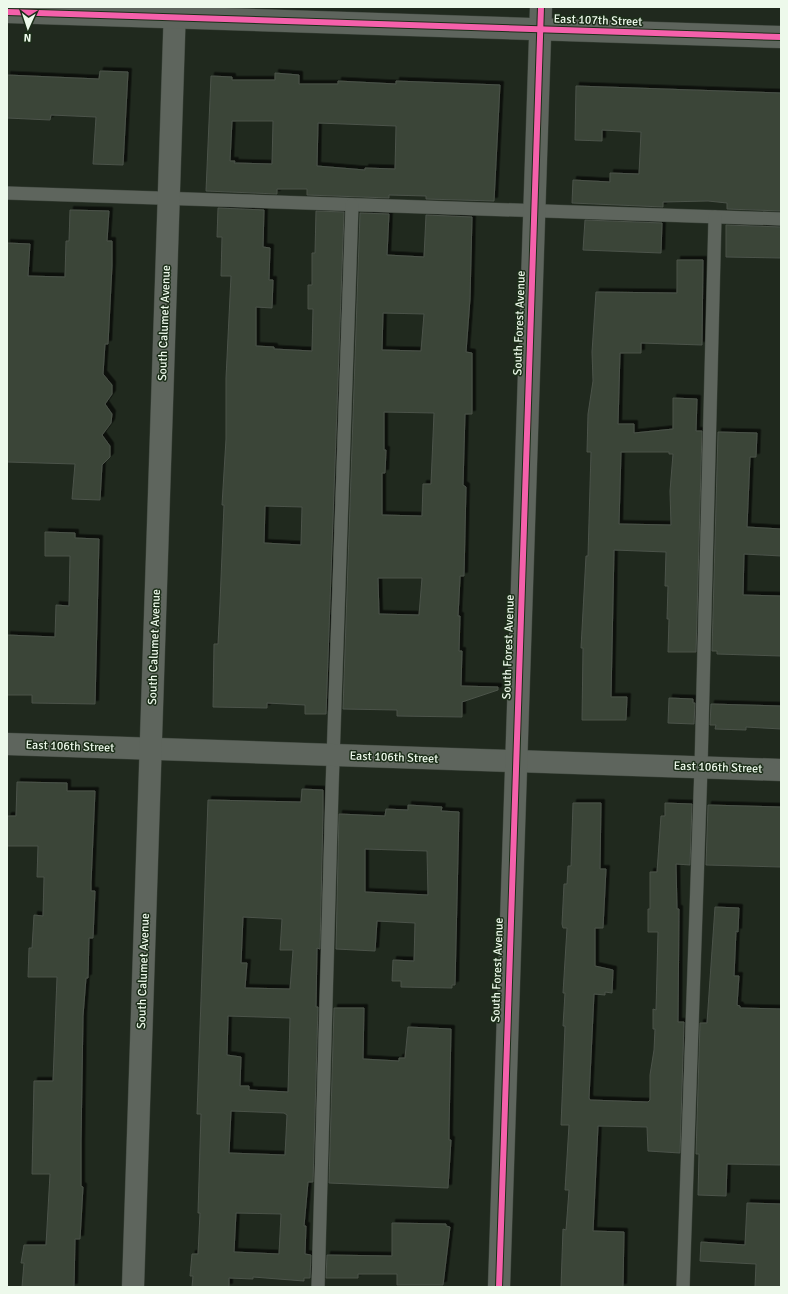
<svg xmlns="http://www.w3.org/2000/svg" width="788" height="1294" font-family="Signika,sans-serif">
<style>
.building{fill:#3b4439;stroke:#4b5349;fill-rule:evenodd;filter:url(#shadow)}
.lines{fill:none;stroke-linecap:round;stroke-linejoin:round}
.service-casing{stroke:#3b433a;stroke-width:14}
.minor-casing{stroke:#3b433a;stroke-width:23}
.tertiary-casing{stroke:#3b433a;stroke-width:23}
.service{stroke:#5e655d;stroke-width:13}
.minor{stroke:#5e655d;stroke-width:22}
.tertiary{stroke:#5e655d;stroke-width:22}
.cycleway-casing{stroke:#1c2e19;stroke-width:8}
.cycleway{stroke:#f560ab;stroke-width:6}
.labels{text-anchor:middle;stroke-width:3;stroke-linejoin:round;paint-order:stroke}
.street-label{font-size:12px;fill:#edf9eb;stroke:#1c2e19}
</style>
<defs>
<filter id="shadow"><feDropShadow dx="3.5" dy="-3.5" stdDeviation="0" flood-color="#0009"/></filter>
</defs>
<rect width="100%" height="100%" fill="#20291e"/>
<g class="building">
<path d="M 100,71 L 128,72 L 123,165 L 93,164 L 96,117 L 51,115 L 50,120 L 7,118 L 7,75 L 99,79 Z"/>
<path d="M 275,73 L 299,75 L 299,84 L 338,84 L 338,81 L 396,84 L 396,81 L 500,85 L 494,201 L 426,199 L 426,196 L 389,195 L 389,198 L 307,195 L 307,189 L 277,189 L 277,194 L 206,191 L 211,76 L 232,77 L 232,80 L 275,80 ZM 232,121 L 273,121 L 272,164 L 234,163 L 235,161 L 230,161 ZM 318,123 L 396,126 L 395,169 L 365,168 L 365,170 L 317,166 Z"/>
<path d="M 576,86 L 781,93 L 781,211 L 727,209 L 727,203 L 708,201 L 663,202 L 663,207 L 572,203 L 573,180 L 610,182 L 610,173 L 639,174 L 641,132 L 602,130 L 602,141 L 575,140 Z"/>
<path d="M 218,208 L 264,210 L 263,247 L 270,248 L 269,280 L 273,280 L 272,308 L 256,307 L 256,346 L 274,347 L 274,349 L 312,351 L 313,309 L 308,309 L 308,285 L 312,285 L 312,253 L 315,253 L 316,211 L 344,212 L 326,714 L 305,714 L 305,705 L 267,703 L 267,708 L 213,707 L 214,644 L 218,644 L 220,603 L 224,505 L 222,505 L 226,439 L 226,378 L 231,276 L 221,276 L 222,237 L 217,237 ZM 265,506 L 302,507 L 301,545 L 264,543 Z"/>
<path d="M 70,210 L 109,211 L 107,241 L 112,241 L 112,266 L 108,344 L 105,344 L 103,374 L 112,385 L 112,394 L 105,404 L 112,414 L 111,423 L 102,435 L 110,446 L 110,457 L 102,465 L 100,500 L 72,499 L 75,464 L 7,462 L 7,243 L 30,244 L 28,276 L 65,277 L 66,241 L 69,241 Z"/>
<path d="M 360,213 L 389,214 L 387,255 L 424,257 L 426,215 L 472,217 L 470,299 L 466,352 L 472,353 L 472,414 L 465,414 L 463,485 L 466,487 L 464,576 L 460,576 L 460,579 L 458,616 L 460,616 L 459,651 L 462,651 L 461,686 L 498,687 L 498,690 L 462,702 L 462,717 L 397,716 L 397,710 L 343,709 ZM 383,313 L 424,314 L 421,351 L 382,350 ZM 384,412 L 434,413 L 431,484 L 423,484 L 422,516 L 382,515 L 382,473 L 385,473 L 386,450 L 384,450 ZM 378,578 L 422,578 L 419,615 L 379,614 Z"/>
<path d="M 585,220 L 662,223 L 661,253 L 583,250 Z"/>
<path d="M 726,225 L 781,227 L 781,258 L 726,257 Z"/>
<path d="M 677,260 L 703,260 L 702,345 L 641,343 L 641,353 L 620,353 L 618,424 L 634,424 L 634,433 L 673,429 L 673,398 L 697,399 L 696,431 L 702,431 L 696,652 L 668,652 L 669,619 L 667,619 L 668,586 L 665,586 L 666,552 L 614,550 L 611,697 L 627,697 L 626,720 L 582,720 L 583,648 L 581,648 L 586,556 L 588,556 L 591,452 L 587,452 L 588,414 L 593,381 L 592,352 L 596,292 L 677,293 ZM 621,452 L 669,452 L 669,454 L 673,454 L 670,491 L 671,525 L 619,524 Z"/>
<path d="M 718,432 L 757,433 L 756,457 L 750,457 L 747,527 L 781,529 L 781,556 L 744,554 L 743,595 L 781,596 L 781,656 L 717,654 L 717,651 L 712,651 Z"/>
<path d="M 45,532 L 75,533 L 75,538 L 99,539 L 95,704 L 32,703 L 32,695 L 7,695 L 7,635 L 55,637 L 56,605 L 69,606 L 70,556 L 45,556 Z"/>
<path d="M 669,698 L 693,699 L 693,703 L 695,703 L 694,724 L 668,723 Z"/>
<path d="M 711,704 L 781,706 L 781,729 L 746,727 L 746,730 L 715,729 L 716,725 L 710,725 Z"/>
<path d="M 17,782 L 67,783 L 67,791 L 95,791 L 91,883 L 91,891 L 95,891 L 93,938 L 89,938 L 88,978 L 86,978 L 83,1016 L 81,1142 L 81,1186 L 83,1187 L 80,1239 L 75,1239 L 74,1287 L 22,1287 L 24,1263 L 21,1263 L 24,1245 L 46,1245 L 50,1174 L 32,1174 L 34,1081 L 53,1081 L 57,977 L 28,977 L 29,948 L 32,948 L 34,915 L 43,916 L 44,877 L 37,877 L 38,846 L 7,846 L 7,819 L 8,816 L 16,816 Z"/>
<path d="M 302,789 L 323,790 L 323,813 L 320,949 L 317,948 L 316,1007 L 318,1007 L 313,1182 L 308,1182 L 304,1226 L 306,1226 L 305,1254 L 311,1255 L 310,1278 L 304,1278 L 304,1281 L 253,1277 L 253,1279 L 229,1278 L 229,1287 L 192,1287 L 193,1276 L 190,1276 L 192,1254 L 198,1254 L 200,1213 L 198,1213 L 201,1114 L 197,1114 L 208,800 L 301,802 ZM 243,917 L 282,919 L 280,950 L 293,950 L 290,989 L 245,988 L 247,963 L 241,963 ZM 228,1016 L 290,1018 L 288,1092 L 249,1090 L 249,1086 L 240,1086 L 241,1057 L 227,1055 ZM 231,1111 L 284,1113 L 287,1115 L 285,1155 L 229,1153 ZM 236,1213 L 281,1214 L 279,1254 L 234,1252 Z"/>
<path d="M 573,803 L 601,803 L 600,869 L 606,869 L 603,928 L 595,928 L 595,966 L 613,970 L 612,993 L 605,992 L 605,995 L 594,994 L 589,1098 L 590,1100 L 648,1102 L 650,1100 L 650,1075 L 654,1050 L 655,1029 L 653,1029 L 653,1009 L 656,1010 L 658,932 L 648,932 L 648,909 L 650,909 L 650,872 L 657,872 L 661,816 L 665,816 L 665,803 L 692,804 L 690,865 L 676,864 L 677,909 L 679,909 L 678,1022 L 684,1022 L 680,1153 L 648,1151 L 647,1127 L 598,1126 L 593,1231 L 624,1232 L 623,1287 L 561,1287 L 563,1229 L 566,1230 L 569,1190 L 565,1190 L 569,1125 L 561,1125 L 565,1026 L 563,1026 L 565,993 L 563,993 L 567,928 L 563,928 L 562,924 L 564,884 L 567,884 L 568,866 L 571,866 Z"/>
<path d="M 408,805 L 442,807 L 441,811 L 459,812 L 455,985 L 452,985 L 452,988 L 401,987 L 401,981 L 392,981 L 393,960 L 414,961 L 415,923 L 377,921 L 375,951 L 336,949 L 339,814 L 385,816 L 386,809 L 408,810 ZM 365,849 L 427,851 L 428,895 L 365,892 Z"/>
<path d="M 708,805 L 781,807 L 781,867 L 706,865 Z"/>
<path d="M 715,907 L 739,908 L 738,932 L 736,931 L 734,976 L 739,976 L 737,1005 L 740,1006 L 740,1008 L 781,1009 L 781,1165 L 727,1164 L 726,1196 L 698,1195 L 699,1154 L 696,1154 L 700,1023 L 707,1023 Z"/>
<path d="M 334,1008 L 364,1008 L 363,1059 L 399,1061 L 399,1058 L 405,1058 L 408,1027 L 451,1029 L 449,1130 L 449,1140 L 451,1140 L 448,1188 L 329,1183 Z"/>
<path d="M 747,1203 L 781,1204 L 781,1287 L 755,1287 L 756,1264 L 700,1261 L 701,1242 L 745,1245 Z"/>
<path d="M 392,1223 L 446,1224 L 446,1226 L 450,1227 L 443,1285 L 397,1285 L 397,1274 L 358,1274 L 358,1278 L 326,1278 L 327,1255 L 392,1256 Z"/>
</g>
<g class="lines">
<defs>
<g id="service">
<path d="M 7,193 L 781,219"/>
<path d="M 318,1287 L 332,789 L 352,205"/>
<path d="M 683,1287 L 701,767 L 715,217"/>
</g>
<g id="minor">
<path d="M 7,744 L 781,770"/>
<path d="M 133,1287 L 175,7"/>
<path d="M 499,1287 L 541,7"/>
</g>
<path id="tertiary" d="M 7,12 L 781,37"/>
</defs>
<use href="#service" class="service-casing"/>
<use href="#minor" class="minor-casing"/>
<use href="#tertiary" class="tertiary-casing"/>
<use href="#service" class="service"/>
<use href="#minor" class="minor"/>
<use href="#tertiary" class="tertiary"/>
<defs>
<g id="cycleway">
<path d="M 7,12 L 781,37"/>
<path d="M 499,1287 L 541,7"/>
</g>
</defs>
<use href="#cycleway" class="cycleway-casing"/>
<use href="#cycleway" class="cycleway"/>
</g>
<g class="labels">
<g class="street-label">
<text transform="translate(598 20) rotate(2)" y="4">East 107th Street</text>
<text transform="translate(164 323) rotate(-88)" y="4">South Calumet Avenue</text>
<text transform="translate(519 323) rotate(-88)" y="4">South Forest Avenue</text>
<text transform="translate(154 647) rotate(-88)" y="4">South Calumet Avenue</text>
<text transform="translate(508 647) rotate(-88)" y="4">South Forest Avenue</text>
<text transform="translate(70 746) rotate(2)" y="4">East 106th Street</text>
<text transform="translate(394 757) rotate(2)" y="4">East 106th Street</text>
<text transform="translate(718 767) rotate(2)" y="4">East 106th Street</text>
<text transform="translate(497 970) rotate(-88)" y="4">South Forest Avenue</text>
<text transform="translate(143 971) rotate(-88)" y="4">South Calumet Avenue</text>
</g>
</g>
<rect width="788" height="1294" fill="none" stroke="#edf9eb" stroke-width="16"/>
<g transform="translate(28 28) rotate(183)" stroke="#1c2e19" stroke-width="3" paint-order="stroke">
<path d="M0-3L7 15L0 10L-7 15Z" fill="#edf9eb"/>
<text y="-6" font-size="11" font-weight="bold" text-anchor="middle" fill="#edf9eb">N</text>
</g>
</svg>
